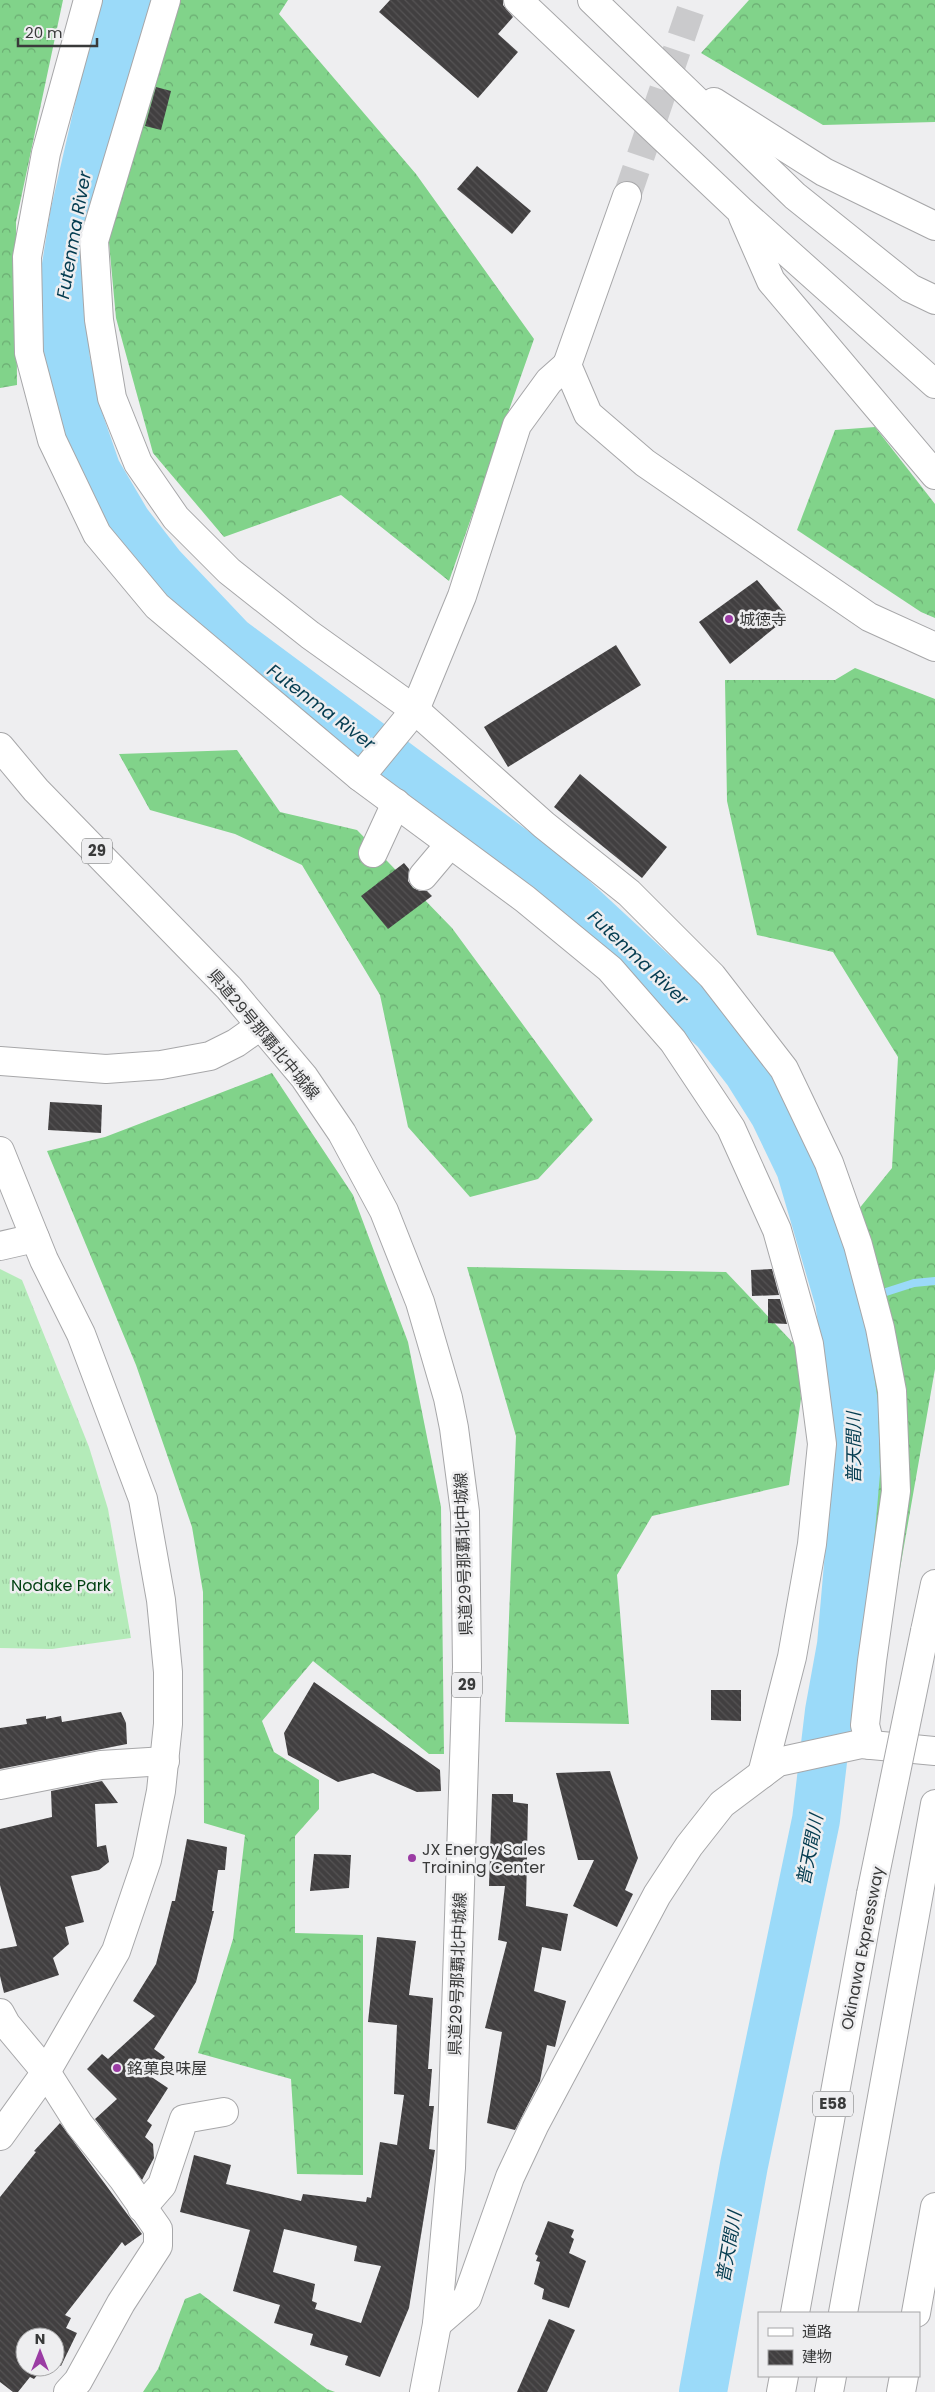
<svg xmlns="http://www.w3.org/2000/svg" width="935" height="2392" font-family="Poppins,'Noto Sans JP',sans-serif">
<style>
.grass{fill:url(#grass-tufts)}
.forest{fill:url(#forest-crowns)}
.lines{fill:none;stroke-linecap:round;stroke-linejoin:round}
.stream{stroke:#9bdaf9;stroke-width:8}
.river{stroke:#9bdaf9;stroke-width:48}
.building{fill:url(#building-back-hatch);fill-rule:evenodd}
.minor-tunnel{stroke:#cacacc;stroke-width:28;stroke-dasharray:28 14;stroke-linecap:butt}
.minor-casing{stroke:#a7a7a9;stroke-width:30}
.major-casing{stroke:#a7a7a9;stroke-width:30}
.highway-casing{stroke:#a7a7a9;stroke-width:30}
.minor{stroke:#fff;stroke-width:28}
.major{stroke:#fff;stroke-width:28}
.highway{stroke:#fff;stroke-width:28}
.highway-bridge-casing{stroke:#a7a7a9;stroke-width:30;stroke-linecap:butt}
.highway-bridge{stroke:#fff;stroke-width:28}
.poi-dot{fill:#9b3ca4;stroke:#eeeef0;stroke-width:2}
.labels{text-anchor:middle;stroke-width:5;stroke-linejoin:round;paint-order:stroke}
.shield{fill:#eeeef0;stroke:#6f7071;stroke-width:1}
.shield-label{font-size:15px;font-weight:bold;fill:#393a3a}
.poi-label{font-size:16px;fill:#393a3a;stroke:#eeeef0;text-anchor:start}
.street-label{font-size:16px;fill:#393a3a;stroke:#eeeef0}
.park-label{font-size:16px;fill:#003f11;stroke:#eeeef0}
.water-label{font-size:18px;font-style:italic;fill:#043c50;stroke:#eeeef0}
</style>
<defs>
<pattern id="grass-tufts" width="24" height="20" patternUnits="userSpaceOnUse" patternTransform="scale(1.25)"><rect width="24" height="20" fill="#b4ebb9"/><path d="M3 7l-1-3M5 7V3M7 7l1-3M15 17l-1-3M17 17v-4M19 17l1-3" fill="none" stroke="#9ccaa0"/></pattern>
<pattern id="forest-crowns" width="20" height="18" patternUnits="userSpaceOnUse" patternTransform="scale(1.25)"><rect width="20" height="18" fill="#81d38a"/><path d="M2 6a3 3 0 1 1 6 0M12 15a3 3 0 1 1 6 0" fill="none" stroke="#6bac72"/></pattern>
<pattern id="building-back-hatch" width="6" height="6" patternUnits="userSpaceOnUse" patternTransform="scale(1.25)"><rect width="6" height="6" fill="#413f40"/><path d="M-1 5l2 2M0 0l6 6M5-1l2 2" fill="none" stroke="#555354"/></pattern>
</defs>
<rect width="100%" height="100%" fill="#eeeef0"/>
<path class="grass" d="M 0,1269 L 22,1280 L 89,1447 L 108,1509 L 131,1638 L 52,1649 L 0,1648 Z"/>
<g class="forest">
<path d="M 0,0 L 63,0 L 16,222 L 17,385 L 0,388 Z"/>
<path d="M 152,0 L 288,0 L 279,14 L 416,174 L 534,339 L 449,581 L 341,495 L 224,537 L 153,453 L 116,318 L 108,232 Z"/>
<path d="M 749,0 L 935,0 L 935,122 L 823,125 L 701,53 Z"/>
<path d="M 875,427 L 935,504 L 935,618 L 921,612 L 797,530 L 835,430 Z"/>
<path d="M 855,668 L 935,699 L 935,1369 L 897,1586 L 867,1574 L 877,1402 L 841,1231 L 892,1168 L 898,1057 L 833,952 L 757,935 L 727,801 L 725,680 L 835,680 Z"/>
<path d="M 237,750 L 280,812 L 357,830 L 452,928 L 593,1120 L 538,1179 L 470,1197 L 408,1127 L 380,995 L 302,865 L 235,834 L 150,810 L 119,754 Z"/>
<path d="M 272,1073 L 353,1195 L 408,1342 L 441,1507 L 444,1754 L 429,1754 L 313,1661 L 262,1721 L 274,1752 L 319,1780 L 319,1809 L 295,1836 L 295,1933 L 363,1935 L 363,2175 L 297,2174 L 291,2079 L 198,2053 L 233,1939 L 245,1835 L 204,1823 L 203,1592 L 192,1527 L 136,1365 L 47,1151 L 105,1137 Z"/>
<path d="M 467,1267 L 726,1272 L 798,1348 L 801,1399 L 789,1485 L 652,1516 L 617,1575 L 629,1724 L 505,1722 L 516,1436 Z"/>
<path d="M 200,2293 L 327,2389 L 335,2392 L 143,2392 L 158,2369 L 185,2299 Z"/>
</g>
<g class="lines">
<path class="stream" d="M 839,1301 L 886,1292 L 914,1283 L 935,1281"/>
<path class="river" d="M 127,0 L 106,76 L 74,215 L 61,297 L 66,360 L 79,419 L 97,471 L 127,522 L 161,566 L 231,640 L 550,877 L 716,1031 L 747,1071 L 774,1114 L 800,1168 L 839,1301 L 854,1404 L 856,1473 L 841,1645 L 829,1711 L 816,1820 L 744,2165 L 703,2392"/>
</g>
<g class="building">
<path d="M 390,0 L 503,0 L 503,5 L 513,17 L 498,34 L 518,52 L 478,98 L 379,12 Z"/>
<path d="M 156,87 L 171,91 L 161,130 L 145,126 Z"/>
<path d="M 477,166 L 531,211 L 512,234 L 457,189 Z"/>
<path d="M 757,580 L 788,617 L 730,664 L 699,622 Z"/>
<path d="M 616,645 L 641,685 L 508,767 L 484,727 Z"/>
<path d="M 580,774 L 667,847 L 642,878 L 554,807 Z"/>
<path d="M 404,863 L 409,869 L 408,881 L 413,888 L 420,891 L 427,891 L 432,896 L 388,929 L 361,896 Z"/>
<path d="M 50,1102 L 102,1105 L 101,1133 L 48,1130 Z"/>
<path d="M 772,1269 L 779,1295 L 752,1296 L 751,1270 Z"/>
<path d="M 768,1299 L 780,1299 L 787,1324 L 768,1323 Z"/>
<path d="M 314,1682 L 440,1770 L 441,1791 L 417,1792 L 373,1773 L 338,1782 L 288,1755 L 284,1733 Z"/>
<path d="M 711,1690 L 741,1690 L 741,1721 L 711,1720 Z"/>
<path d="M 121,1712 L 126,1723 L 127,1744 L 0,1769 L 0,1728 L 27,1724 L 26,1719 L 46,1716 L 46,1719 L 61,1716 L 62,1722 Z"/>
<path d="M 610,1771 L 638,1858 L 625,1890 L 633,1894 L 617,1927 L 573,1906 L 594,1860 L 578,1860 L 556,1773 Z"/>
<path d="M 102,1781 L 118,1803 L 95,1804 L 97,1847 L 106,1845 L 109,1862 L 99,1870 L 71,1876 L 84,1922 L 65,1927 L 69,1944 L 53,1958 L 59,1975 L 4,1993 L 0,1976 L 0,1949 L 17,1946 L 0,1885 L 0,1829 L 52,1817 L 51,1791 Z"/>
<path d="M 492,1794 L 513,1794 L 513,1802 L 528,1804 L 526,1906 L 568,1914 L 561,1951 L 542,1947 L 534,1991 L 566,2001 L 555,2047 L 547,2045 L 540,2081 L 515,2130 L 487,2123 L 502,2032 L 485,2028 L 507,1942 L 498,1940 L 505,1886 L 489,1886 Z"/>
<path d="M 187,1839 L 227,1847 L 225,1870 L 218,1870 L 212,1911 L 214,1911 L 196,1982 L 154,2049 L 165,2057 L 150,2076 L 168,2088 L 147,2121 L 152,2125 L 145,2137 L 153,2144 L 154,2158 L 142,2180 L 95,2119 L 117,2099 L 87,2069 L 102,2054 L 108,2059 L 155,2016 L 133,2001 L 156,1964 L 172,1901 L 175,1901 Z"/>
<path d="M 314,1854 L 351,1855 L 349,1888 L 310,1891 Z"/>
<path d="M 377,1937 L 416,1941 L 409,1995 L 433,1998 L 428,2069 L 432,2069 L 429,2106 L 434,2106 L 429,2149 L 435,2150 L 409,2308 L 380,2377 L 345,2365 L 348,2356 L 310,2345 L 313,2334 L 274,2323 L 280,2305 L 233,2291 L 250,2230 L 180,2212 L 194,2155 L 231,2165 L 226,2184 L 301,2201 L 303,2194 L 366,2202 L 367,2197 L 371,2198 L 380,2142 L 397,2145 L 404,2095 L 394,2094 L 397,2025 L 368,2022 ZM 284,2229 L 357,2246 L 354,2261 L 381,2266 L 361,2323 L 315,2309 L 317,2303 L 312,2301 L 315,2284 L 273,2272 Z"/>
<path d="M 60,2123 L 142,2234 L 125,2246 L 122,2242 L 65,2315 L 71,2318 L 66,2328 L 77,2333 L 61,2366 L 55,2363 L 55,2337 L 25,2337 L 25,2367 L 44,2367 L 34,2379 L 30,2377 L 18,2392 L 13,2392 L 0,2382 L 0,2197 L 36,2152 L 34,2151 Z"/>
<path d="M 548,2221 L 574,2230 L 571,2237 L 574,2239 L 569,2253 L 586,2261 L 569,2308 L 542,2299 L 544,2289 L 534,2284 L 540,2262 L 536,2261 L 538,2256 L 535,2254 Z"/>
<path d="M 549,2319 L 575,2330 L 547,2392 L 517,2392 Z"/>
</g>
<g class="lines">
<path class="minor-tunnel" d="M 627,196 L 694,0"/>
<defs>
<g id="minor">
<path d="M 88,0 L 46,153 L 27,257 L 29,353 L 52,440 L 97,534 L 157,606 L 360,777 L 525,899 L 610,969 L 673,1041 L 731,1128 L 777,1230 L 809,1344 L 822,1444 L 812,1544 L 792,1657 L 762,1774"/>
<path d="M 166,0 L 94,241 L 99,320 L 112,398 L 138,463 L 176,518 L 229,571 L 310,635 L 415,710 L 544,825 L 629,893 L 712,976 L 784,1069 L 829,1163 L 858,1245 L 880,1328 L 892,1391 L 896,1491 L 872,1661 L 865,1725 L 870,1745"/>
<path d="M 627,196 L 567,365 L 588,414 L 645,463 L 869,617 L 935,647"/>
<path d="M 360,777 L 415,710 L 462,596 L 517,425 L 549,381 L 567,365"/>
<path d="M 373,853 L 396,803"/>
<path d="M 423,876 L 450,844"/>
<path d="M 0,1151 L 44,1260 L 81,1334 L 143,1499 L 161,1600 L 168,1672 L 168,1724 L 161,1791 L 147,1860 L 116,1951 L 46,2072 L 0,2136"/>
<path d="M 0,1246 L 35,1238"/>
<path d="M 0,1785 L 101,1765 L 165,1761"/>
<path d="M 0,2013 L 6,2024 L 46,2072 L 79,2124 L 123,2179 L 158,2229 L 158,2246 L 121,2303 L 78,2381 L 68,2392"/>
<path d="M 142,2208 L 162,2185 L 184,2119 L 224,2112"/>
<path d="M 916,2313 L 935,2207"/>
<path d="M 437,2324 L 467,2298 L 510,2177 L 534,2126 L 657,1895 L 689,1846 L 722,1804 L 778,1762 L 861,1744 L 935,1751"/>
<path d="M 901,2392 L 904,2376"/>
</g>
<g id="major">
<path d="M 0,747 L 36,790 L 229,988 L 304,1077 L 342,1133 L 384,1211 L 420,1302 L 448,1398 L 454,1428 L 465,1512 L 467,1667 L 451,2168 L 437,2324 L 424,2392"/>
<path d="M 0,1061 L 106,1069 L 161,1065 L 210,1056 L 236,1043 L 260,1026"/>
</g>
<g id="highway">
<path d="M 518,0 L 740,210 L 935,384"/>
<path d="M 592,0 L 795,196 L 910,288 L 935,300"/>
<path d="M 714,102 L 824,172 L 935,226"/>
<path d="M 743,217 L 771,281 L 935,475"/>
<path d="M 925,1631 L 935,1584"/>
<path d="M 795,2313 L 871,1894"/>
<path d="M 843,2313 L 935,1804"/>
<path d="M 781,2392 L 784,2376"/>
<path d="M 829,2392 L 832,2376"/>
</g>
</defs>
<use href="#minor" class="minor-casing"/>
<use href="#major" class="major-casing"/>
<use href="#highway" class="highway-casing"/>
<use href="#minor" class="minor"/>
<use href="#major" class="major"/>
<use href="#highway" class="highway"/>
<defs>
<path id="highway-bridge" d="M 871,1894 L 925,1631"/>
</defs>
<use href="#highway-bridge" class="highway-bridge-casing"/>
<use href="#highway-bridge" class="highway-bridge"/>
</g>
<g class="poi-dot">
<circle cx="729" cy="619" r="5"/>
<circle cx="412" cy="1858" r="5"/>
<circle cx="117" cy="2068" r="5"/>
</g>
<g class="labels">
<g class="shield">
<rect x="82" y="838.5" width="30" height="25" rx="4"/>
<rect x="452" y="1672.5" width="30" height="25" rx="4"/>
<rect x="813" y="2091.5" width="40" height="25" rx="4"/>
</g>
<g class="shield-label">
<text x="97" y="856">29</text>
<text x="467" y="1690">29</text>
<text x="833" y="2109">E58</text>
</g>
<g class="poi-label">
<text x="739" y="625">城徳寺</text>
<text x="422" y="1855">JX Energy Sales<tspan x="422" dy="18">Training Center</tspan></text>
<text x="127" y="2074">銘菓良味屋</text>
</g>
<g class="street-label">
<text transform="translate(264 1034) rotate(50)" y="6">県道29号那覇北中城線</text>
<text transform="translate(463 1554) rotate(-92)" y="6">県道29号那覇北中城線</text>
<text transform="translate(862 1948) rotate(-79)" y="6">Okinawa Expressway</text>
<text transform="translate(457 1974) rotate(-88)" y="6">県道29号那覇北中城線</text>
</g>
<g class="park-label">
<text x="61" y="1591">Nodake Park</text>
</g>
<g class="water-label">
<text transform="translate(74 235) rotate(-80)" y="6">Futenma River</text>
<text transform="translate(321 707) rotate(37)" y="6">Futenma River</text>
<text transform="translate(638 958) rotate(43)" y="6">Futenma River</text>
<text transform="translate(854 1448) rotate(-90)" y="6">普天間川</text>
<text transform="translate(810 1850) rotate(-79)" y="6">普天間川</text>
<text transform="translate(729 2247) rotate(-80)" y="6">普天間川</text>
</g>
</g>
<rect x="758" y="2312" width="162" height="65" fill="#eeeef0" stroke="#a6a6a7"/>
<rect x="768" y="2328" width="25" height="8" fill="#ffffff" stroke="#a6a6a7"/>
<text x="802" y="2337" font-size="15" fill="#393a3a">道路</text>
<rect x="768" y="2350" width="25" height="15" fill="url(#building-back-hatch)" stroke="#a6a6a7"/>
<text x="802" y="2362" font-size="15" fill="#393a3a">建物</text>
<g transform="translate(40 2352)"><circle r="24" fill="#eeeef0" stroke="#a6a6a7"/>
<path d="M0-4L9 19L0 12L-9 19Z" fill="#9b3ca4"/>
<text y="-8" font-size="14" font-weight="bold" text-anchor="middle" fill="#393a3a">N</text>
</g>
<path d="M18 38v8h79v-8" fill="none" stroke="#393a3a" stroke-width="2.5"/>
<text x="25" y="38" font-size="15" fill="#393a3a" stroke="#eeeef0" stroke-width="4" paint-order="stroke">20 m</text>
</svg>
